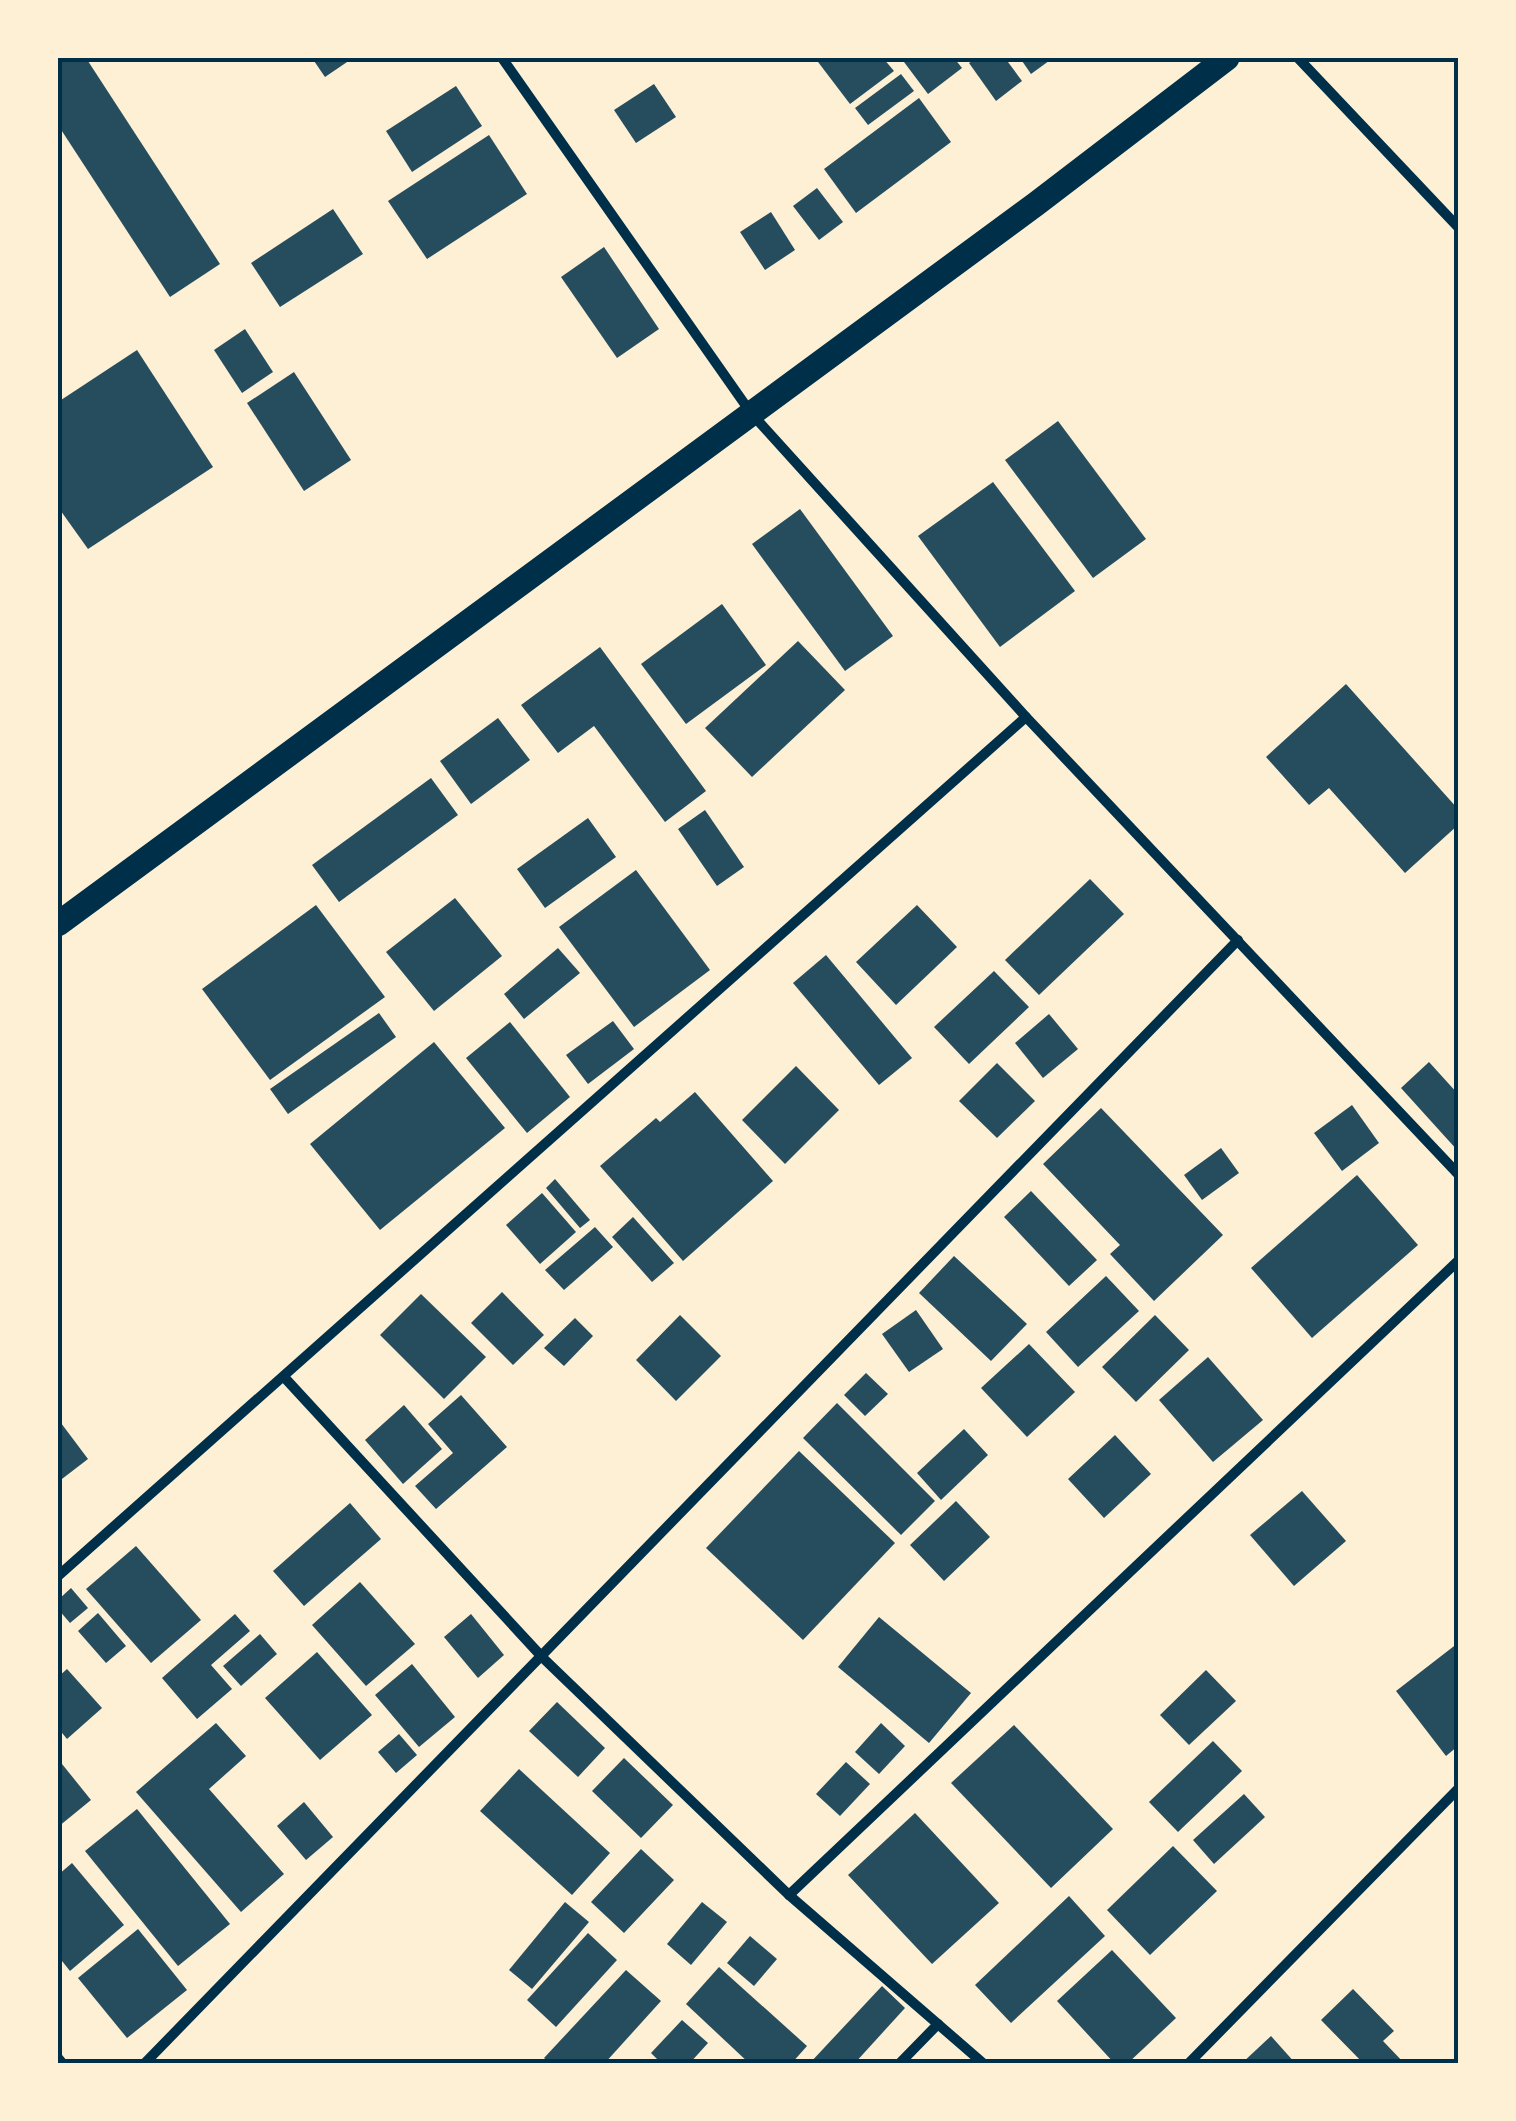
<svg xmlns="http://www.w3.org/2000/svg" width="1516" height="2121" font-family="Figtree,sans-serif">
<style>
.building{fill:#264d5e}
.lines{fill:none;stroke-linecap:round;stroke-linejoin:round}
.minor{stroke:#003049;stroke-width:10}
.primary{stroke:#003049;stroke-width:25}
.neatline{fill:none;stroke:#003049;stroke-width:4}
</style>
<rect width="100%" height="100%" fill="#fdf0d5"/>
<g class="building">
<path d="M 58,58 L 86,58 L 220,264 L 170,297 L 58,125 Z"/>
<path d="M 312,58 L 353,58 L 325,77 Z"/>
<path d="M 815,58 L 883,58 L 894,71 L 850,104 Z"/>
<path d="M 901,58 L 954,58 L 962,68 L 928,94 Z"/>
<path d="M 977,58 L 1005,58 L 1022,81 L 996,101 L 969,63 Z"/>
<path d="M 1020,58 L 1053,58 L 1031,74 Z"/>
<path d="M 901,74 L 914,91 L 868,125 L 855,108 Z"/>
<path d="M 654,84 L 676,117 L 636,143 L 614,110 Z"/>
<path d="M 456,86 L 482,126 L 412,172 L 386,131 Z"/>
<path d="M 919,98 L 951,142 L 856,213 L 824,169 Z"/>
<path d="M 489,135 L 527,194 L 427,259 L 388,201 Z"/>
<path d="M 817,188 L 843,222 L 819,240 L 793,206 Z"/>
<path d="M 333,209 L 363,254 L 280,307 L 251,263 Z"/>
<path d="M 771,212 L 795,250 L 765,270 L 740,232 Z"/>
<path d="M 604,247 L 659,329 L 617,358 L 561,277 Z"/>
<path d="M 245,329 L 273,372 L 242,393 L 214,350 Z"/>
<path d="M 137,350 L 213,467 L 88,549 L 58,507 L 58,402 Z"/>
<path d="M 294,372 L 351,460 L 304,491 L 247,403 Z"/>
<path d="M 1058,421 L 1146,539 L 1093,578 L 1005,460 Z"/>
<path d="M 993,482 L 1075,591 L 1000,647 L 918,536 Z"/>
<path d="M 800,509 L 893,636 L 845,671 L 752,544 Z"/>
<path d="M 722,604 L 766,665 L 686,724 L 641,664 Z"/>
<path d="M 798,641 L 845,690 L 752,777 L 705,728 Z"/>
<path d="M 600,647 L 706,791 L 665,822 L 594,726 L 558,753 L 521,705 Z"/>
<path d="M 1346,684 L 1458,809 L 1458,825 L 1405,873 L 1329,788 L 1309,805 L 1266,757 Z"/>
<path d="M 498,718 L 530,760 L 471,804 L 440,761 Z"/>
<path d="M 431,778 L 458,815 L 339,902 L 312,865 Z"/>
<path d="M 705,810 L 744,867 L 717,886 L 678,829 Z"/>
<path d="M 588,818 L 616,857 L 545,908 L 517,869 Z"/>
<path d="M 636,870 L 710,970 L 634,1027 L 559,927 Z"/>
<path d="M 1090,879 L 1124,914 L 1039,995 L 1005,960 Z"/>
<path d="M 455,898 L 502,956 L 434,1011 L 386,952 Z"/>
<path d="M 316,905 L 385,997 L 270,1080 L 202,989 Z"/>
<path d="M 917,905 L 957,947 L 896,1005 L 856,962 Z"/>
<path d="M 558,948 L 580,973 L 524,1019 L 504,994 Z"/>
<path d="M 826,955 L 912,1058 L 879,1085 L 793,983 Z"/>
<path d="M 994,971 L 1029,1007 L 969,1064 L 934,1027 Z"/>
<path d="M 379,1013 L 396,1037 L 288,1114 L 270,1089 Z"/>
<path d="M 1049,1014 L 1078,1049 L 1043,1078 L 1015,1043 Z"/>
<path d="M 613,1021 L 634,1049 L 588,1084 L 566,1055 Z"/>
<path d="M 510,1022 L 570,1097 L 527,1133 L 466,1058 Z"/>
<path d="M 434,1042 L 505,1128 L 380,1230 L 310,1144 Z"/>
<path d="M 1429,1062 L 1458,1094 L 1458,1151 L 1401,1088 Z"/>
<path d="M 997,1063 L 1035,1101 L 997,1138 L 959,1101 Z"/>
<path d="M 796,1066 L 839,1110 L 785,1164 L 742,1120 Z"/>
<path d="M 695,1092 L 773,1181 L 683,1261 L 600,1166 L 656,1118 L 660,1122 Z"/>
<path d="M 1352,1105 L 1379,1143 L 1342,1171 L 1314,1133 Z"/>
<path d="M 1101,1108 L 1223,1235 L 1154,1301 L 1110,1254 L 1120,1245 L 1043,1164 Z"/>
<path d="M 1221,1148 L 1239,1173 L 1202,1200 L 1184,1175 Z"/>
<path d="M 1357,1175 L 1418,1245 L 1312,1338 L 1251,1268 Z"/>
<path d="M 555,1179 L 590,1220 L 580,1228 L 546,1188 Z"/>
<path d="M 1031,1191 L 1097,1260 L 1069,1286 L 1004,1217 Z"/>
<path d="M 542,1193 L 576,1232 L 540,1264 L 506,1225 Z"/>
<path d="M 633,1217 L 674,1263 L 652,1282 L 612,1237 Z"/>
<path d="M 595,1227 L 613,1247 L 564,1290 L 545,1270 Z"/>
<path d="M 954,1256 L 1027,1324 L 991,1361 L 919,1293 Z"/>
<path d="M 1106,1276 L 1139,1311 L 1078,1367 L 1046,1332 Z"/>
<path d="M 502,1292 L 544,1335 L 513,1365 L 471,1323 Z"/>
<path d="M 421,1294 L 486,1357 L 444,1399 L 380,1335 Z"/>
<path d="M 916,1310 L 943,1349 L 909,1372 L 882,1334 Z"/>
<path d="M 680,1315 L 721,1356 L 676,1401 L 636,1360 Z"/>
<path d="M 1155,1315 L 1189,1350 L 1136,1402 L 1102,1367 Z"/>
<path d="M 575,1318 L 593,1336 L 564,1366 L 544,1348 Z"/>
<path d="M 1029,1344 L 1075,1392 L 1027,1437 L 981,1388 Z"/>
<path d="M 1208,1357 L 1263,1420 L 1213,1462 L 1159,1400 Z"/>
<path d="M 866,1373 L 888,1394 L 865,1416 L 844,1395 Z"/>
<path d="M 461,1395 L 507,1447 L 436,1509 L 415,1486 L 453,1453 L 428,1424 Z"/>
<path d="M 837,1403 L 935,1501 L 901,1535 L 803,1438 Z"/>
<path d="M 404,1405 L 442,1449 L 403,1484 L 365,1440 Z"/>
<path d="M 58,1419 L 88,1459 L 58,1482 Z"/>
<path d="M 964,1429 L 988,1455 L 941,1500 L 917,1473 Z"/>
<path d="M 1115,1435 L 1151,1474 L 1104,1518 L 1068,1479 Z"/>
<path d="M 799,1451 L 895,1543 L 803,1640 L 706,1548 Z"/>
<path d="M 1302,1491 L 1346,1541 L 1294,1586 L 1250,1535 Z"/>
<path d="M 956,1501 L 990,1537 L 944,1581 L 910,1545 Z"/>
<path d="M 350,1503 L 381,1539 L 304,1606 L 273,1571 Z"/>
<path d="M 136,1546 L 201,1620 L 151,1663 L 86,1589 Z"/>
<path d="M 360,1582 L 415,1644 L 366,1686 L 312,1625 Z"/>
<path d="M 71,1588 L 88,1608 L 70,1623 L 58,1609 L 58,1600 Z"/>
<path d="M 98,1613 L 126,1646 L 106,1663 L 78,1631 Z"/>
<path d="M 235,1614 L 250,1631 L 211,1665 L 232,1689 L 197,1719 L 162,1678 Z"/>
<path d="M 471,1614 L 504,1655 L 478,1678 L 444,1637 Z"/>
<path d="M 879,1617 L 971,1693 L 929,1743 L 838,1667 Z"/>
<path d="M 260,1634 L 277,1654 L 241,1686 L 223,1666 Z"/>
<path d="M 1458,1643 L 1458,1746 L 1446,1756 L 1396,1691 Z"/>
<path d="M 317,1652 L 372,1715 L 320,1760 L 265,1698 Z"/>
<path d="M 412,1664 L 455,1717 L 419,1747 L 375,1695 Z"/>
<path d="M 67,1669 L 102,1708 L 67,1739 L 58,1728 L 58,1677 Z"/>
<path d="M 1206,1670 L 1236,1701 L 1189,1745 L 1160,1715 Z"/>
<path d="M 557,1702 L 605,1748 L 578,1777 L 529,1731 Z"/>
<path d="M 216,1723 L 246,1756 L 209,1789 L 284,1874 L 241,1912 L 136,1792 Z"/>
<path d="M 881,1723 L 905,1746 L 879,1774 L 855,1752 Z"/>
<path d="M 1014,1725 L 1113,1829 L 1051,1888 L 951,1783 Z"/>
<path d="M 399,1734 L 417,1755 L 396,1773 L 378,1752 Z"/>
<path d="M 1213,1741 L 1242,1771 L 1178,1832 L 1149,1802 Z"/>
<path d="M 624,1758 L 673,1805 L 641,1838 L 592,1791 Z"/>
<path d="M 58,1759 L 91,1800 L 58,1827 Z"/>
<path d="M 846,1762 L 870,1784 L 840,1816 L 816,1794 Z"/>
<path d="M 519,1769 L 610,1853 L 572,1895 L 480,1811 Z"/>
<path d="M 1244,1794 L 1265,1817 L 1214,1864 L 1193,1840 Z"/>
<path d="M 304,1802 L 333,1837 L 306,1860 L 277,1826 Z"/>
<path d="M 137,1809 L 230,1924 L 178,1966 L 85,1851 Z"/>
<path d="M 915,1813 L 999,1903 L 932,1964 L 848,1875 Z"/>
<path d="M 1173,1846 L 1217,1891 L 1150,1955 L 1107,1910 Z"/>
<path d="M 641,1849 L 674,1880 L 624,1933 L 591,1902 Z"/>
<path d="M 72,1863 L 124,1925 L 70,1971 L 58,1956 L 58,1875 Z"/>
<path d="M 1069,1896 L 1105,1936 L 1011,2023 L 975,1985 Z"/>
<path d="M 565,1902 L 589,1922 L 532,1989 L 509,1970 Z"/>
<path d="M 702,1902 L 727,1922 L 691,1965 L 667,1944 Z"/>
<path d="M 138,1929 L 187,1990 L 127,2038 L 78,1978 Z"/>
<path d="M 588,1933 L 617,1960 L 556,2027 L 527,2000 Z"/>
<path d="M 750,1936 L 777,1959 L 754,1986 L 727,1963 Z"/>
<path d="M 1112,1950 L 1176,2018 L 1127,2064 L 1115,2064 L 1057,2001 Z"/>
<path d="M 719,1967 L 807,2046 L 791,2064 L 750,2064 L 686,2004 Z"/>
<path d="M 626,1970 L 661,2001 L 604,2064 L 551,2064 L 544,2058 Z"/>
<path d="M 882,1986 L 905,2008 L 854,2064 L 809,2064 Z"/>
<path d="M 1353,1989 L 1394,2031 L 1383,2041 L 1405,2064 L 1364,2064 L 1321,2020 Z"/>
<path d="M 682,2020 L 708,2043 L 689,2064 L 662,2064 L 651,2053 Z"/>
<path d="M 1271,2036 L 1296,2064 L 1241,2064 Z"/>
</g>
<g class="lines">
<g class="minor">
<path d="M 502,58 L 751,413 L 1026,717 L 1458,1174"/>
<path d="M 1298,58 L 1458,227"/>
<path d="M 284,1377 L 543,1658 L 789,1895 L 984,2064"/>
<path d="M 58,1576 L 1026,717"/>
<path d="M 789,1895 L 1458,1261"/>
<path d="M 58,2058 L 63,2064"/>
<path d="M 144,2064 L 1238,940"/>
<path d="M 899,2064 L 938,2024"/>
<path d="M 1188,2064 L 1458,1789"/>
</g>
<path class="primary" d="M 58,924 L 1036,204 L 1227,58"/>
</g>
<rect width="1516" height="2121" fill="none" stroke="#fdf0d5" stroke-width="120"/>
<rect x="60" y="60" width="1396" height="2001" class="neatline"/>
</svg>
